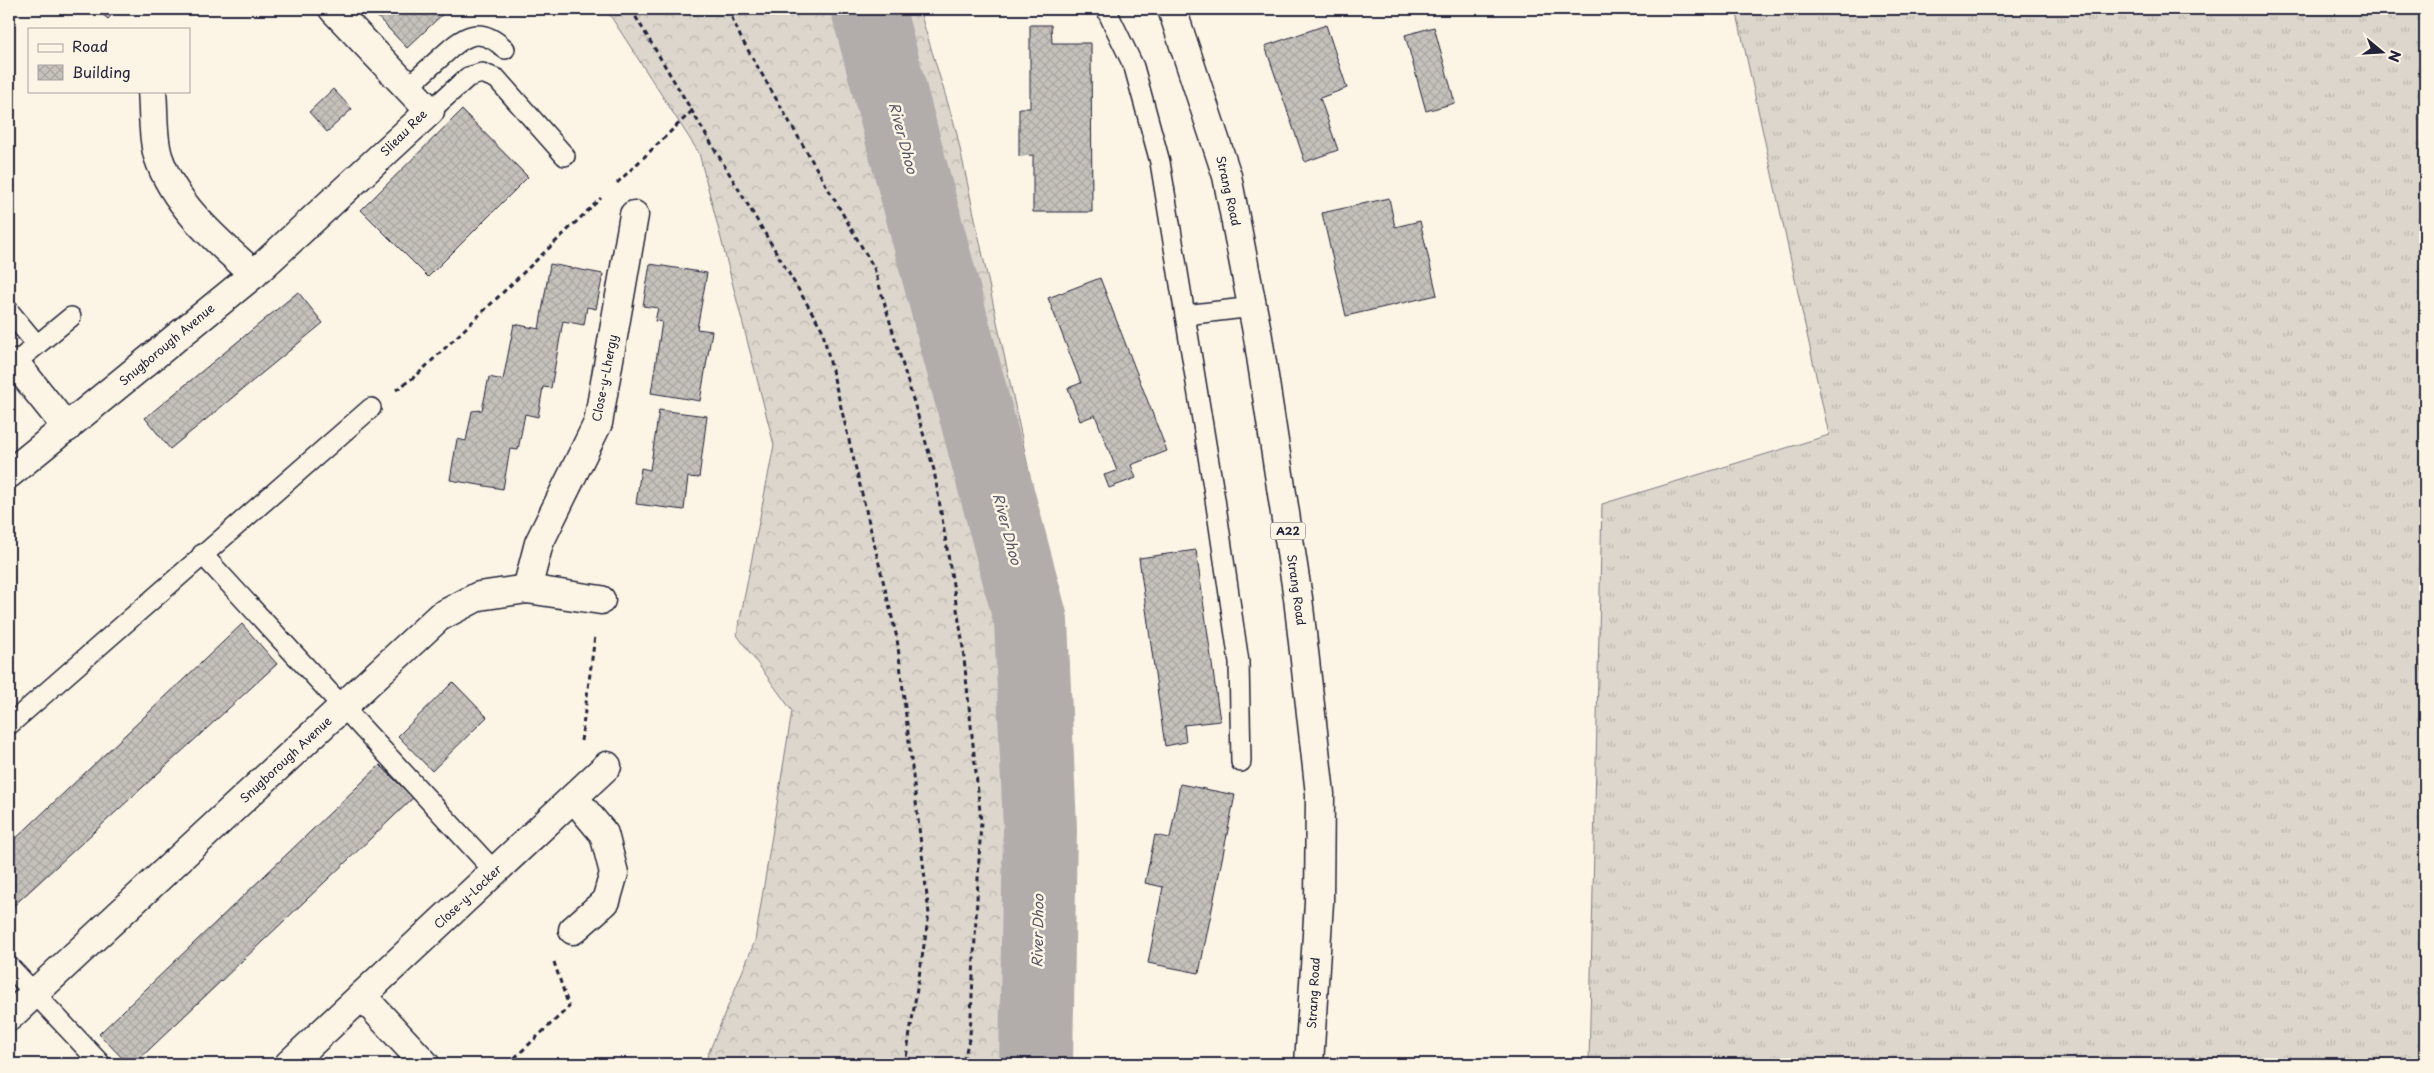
<svg xmlns="http://www.w3.org/2000/svg" width="2434" height="1073" font-family="'Playpen Sans',sans-serif">
<style>
.grass{fill:url(#grass-tufts);stroke:#7f7c84}
.forest{fill:url(#forest-crowns);stroke:#7f7c84}
.lines{fill:none;stroke-linecap:round;stroke-linejoin:round}
.river{stroke:#b2adab;stroke-width:74}
.building{fill:url(#building-cross-hatch);stroke:#22223b}
.service-casing{stroke:#22223b;stroke-width:22}
.minor-casing{stroke:#22223b;stroke-width:31}
.primary-casing{stroke:#22223b;stroke-width:31}
.path{stroke:#22223b;stroke-width:3;stroke-dasharray:5 4;stroke-linecap:butt}
.service{stroke:#fcf5e5;stroke-width:19}
.minor{stroke:#fcf5e5;stroke-width:28}
.primary{stroke:#fcf5e5;stroke-width:28}
.labels{text-anchor:middle;stroke-width:5;stroke-linejoin:round;paint-order:stroke}
.shield{fill:#fcf5e5;stroke:#63616e;stroke-width:1}
.shield-label{font-size:11px;font-weight:bold;fill:#22223b}
.street-label{font-size:12px;fill:#22223b;stroke:#fcf5e5}
.water-label{font-size:14px;font-style:italic;fill:#545362;stroke:#fcf5e5}
</style>
<defs>
<pattern id="grass-tufts" width="24" height="20" patternUnits="userSpaceOnUse" patternTransform="scale(1.25)"><rect width="24" height="20" fill="#dcd6cc"/><path d="M3 7l-1-3M5 7V3M7 7l1-3M15 17l-1-3M17 17v-4M19 17l1-3" fill="none" stroke="#bcb7b0"/></pattern>
<pattern id="forest-crowns" width="20" height="18" patternUnits="userSpaceOnUse" patternTransform="scale(1.25)"><rect width="20" height="18" fill="#dcd6cc"/><path d="M2 6a3 3 0 1 1 6 0M12 15a3 3 0 1 1 6 0" fill="none" stroke="#bcb7b0"/></pattern>
<pattern id="building-cross-hatch" width="8" height="8" patternUnits="userSpaceOnUse" patternTransform="scale(1.25)"><rect width="8" height="8" fill="#c6c1bb"/><path d="M0 0l8 8M0 8l8-8" fill="none" stroke="#aaa6a2"/></pattern>
</defs>
<rect width="100%" height="100%" fill="#fcf5e5"/>
<filter id="ink" filterUnits="userSpaceOnUse"><feTurbulence type="fractalNoise" baseFrequency=".02" numOctaves="2"/><feDisplacementMap in="SourceGraphic" scale="10" xChannelSelector="R" yChannelSelector="G"/><feConvolveMatrix kernelMatrix="1 2 1 2 8 2 1 2 1" color-interpolation-filters="sRGB"/></filter>
<g filter="url(#ink)">
<path class="grass" d="M 1736,9 L 2425,9 L 2425,1064 L 1589,1064 L 1602,504 L 1829,435 Z"/>
<path class="forest" d="M 606,9 L 919,9 L 956,130 L 1042,532 L 1058,982 L 1044,1064 L 704,1064 L 755,941 L 792,711 L 737,635 L 774,445 L 699,153 Z"/>
<g class="lines">
<path class="river" d="M 868,9 L 1031,621 L 1040,828 L 1036,1064"/>
</g>
<g class="building">
<path d="M 96,9 L 117,9 L 108,19 Z"/>
<path d="M 370,9 L 448,9 L 407,48 Z"/>
<path d="M 1030,25 L 1051,25 L 1052,43 L 1091,43 L 1092,212 L 1033,212 L 1033,155 L 1019,156 L 1019,108 L 1030,108 Z"/>
<path d="M 1326,25 L 1347,88 L 1320,98 L 1338,150 L 1305,162 L 1265,46 Z"/>
<path d="M 1434,27 L 1455,103 L 1426,111 L 1405,35 Z"/>
<path d="M 333,89 L 352,109 L 327,132 L 309,112 Z"/>
<path d="M 462,110 L 528,177 L 428,277 L 361,210 Z"/>
<path d="M 1389,198 L 1395,227 L 1420,221 L 1437,295 L 1346,316 L 1322,213 Z"/>
<path d="M 550,264 L 603,274 L 596,309 L 587,307 L 584,325 L 563,321 L 551,388 L 543,387 L 538,417 L 525,414 L 518,450 L 510,449 L 503,489 L 450,480 L 457,439 L 466,441 L 472,411 L 482,410 L 489,377 L 503,380 L 514,324 L 539,329 Z"/>
<path d="M 650,264 L 707,273 L 697,329 L 712,331 L 700,401 L 651,393 L 662,322 L 655,321 L 658,308 L 643,306 Z"/>
<path d="M 1100,278 L 1167,451 L 1131,465 L 1136,478 L 1109,488 L 1104,475 L 1117,471 L 1095,415 L 1080,421 L 1068,388 L 1081,383 L 1048,298 Z"/>
<path d="M 298,292 L 323,323 L 170,449 L 145,418 Z"/>
<path d="M 659,410 L 707,416 L 699,478 L 688,477 L 684,510 L 636,504 L 641,468 L 650,470 Z"/>
<path d="M 1196,550 L 1220,721 L 1184,725 L 1186,742 L 1165,746 L 1139,558 Z"/>
<path d="M 242,624 L 277,664 L 9,910 L 9,845 Z"/>
<path d="M 453,682 L 487,717 L 432,771 L 398,736 Z"/>
<path d="M 380,765 L 413,798 L 134,1064 L 128,1064 L 99,1034 Z"/>
<path d="M 1180,784 L 1235,795 L 1199,973 L 1148,963 L 1163,887 L 1145,883 L 1155,835 L 1170,838 Z"/>
</g>
<g class="lines">
<defs>
<g id="service">
<path d="M 1106,9 L 1134,67 L 1160,162 L 1215,499 L 1239,662 L 1241,762"/>
<path d="M 408,87 C 418,78 429,68 440,58 C 463,37 478,23 505,49"/>
<path d="M 430,111 L 468,77 L 482,73 L 497,79 L 565,156"/>
<path d="M 9,311 L 37,345"/>
<path d="M 1185,315 L 1253,307"/>
<path d="M 9,368 L 71,317"/>
<path d="M 202,554 L 495,872"/>
<path d="M 9,725 L 371,408"/>
<path d="M 9,966 L 101,1064"/>
</g>
<g id="minor">
<path d="M 152,91 C 154,112 152,136 158,156 C 174,205 217,241 254,274"/>
<path d="M 15,363 L 67,428"/>
<path d="M 9,474 L 254,274 L 430,111 L 333,9"/>
<path d="M 527,589 L 539,543 L 598,423 L 634,215"/>
<path d="M 573,930 L 606,901 L 614,873 L 604,834 L 574,798"/>
<path d="M 362,996 L 425,1064"/>
<path d="M 9,1017 L 439,617 L 479,596 L 527,589 L 601,600"/>
<path d="M 289,1064 L 607,766"/>
</g>
<path id="primary" d="M 1172,9 L 1227,176 L 1258,337 L 1298,598 L 1320,794 L 1319,902 L 1309,1064"/>
</defs>
<use href="#service" class="service-casing"/>
<use href="#minor" class="minor-casing"/>
<use href="#primary" class="primary-casing"/>
<g class="path">
<path d="M 631,9 L 822,329 L 897,638 L 929,914 L 905,1064"/>
<path d="M 728,9 L 741,38 L 874,268 L 934,470 L 962,639 L 981,821 L 970,1035 L 963,1064"/>
<path d="M 617,183 L 692,111"/>
<path d="M 396,390 L 417,375 L 601,198"/>
<path d="M 581,741 L 595,636"/>
<path d="M 508,1064 L 569,1007 L 553,959"/>
</g>
<use href="#service" class="service"/>
<use href="#minor" class="minor"/>
<use href="#primary" class="primary"/>
</g>
</g>
<g class="labels">
<rect class="shield" x="1270.5" y="522.5" width="35" height="17" rx="4"/>
<g class="shield-label">
<text x="1288" y="535">A22</text>
</g>
<g class="street-label">
<text transform="translate(404 133) rotate(-45)" y="4">Slieau Ree</text>
<text transform="translate(1228 191) rotate(77)" y="4">Strang Road</text>
<text transform="translate(167 345) rotate(-40)" y="4">Snugborough Avenue</text>
<text transform="translate(605 378) rotate(-79)" y="4">Close-y-Lhergy</text>
<text transform="translate(1296 590) rotate(82)" y="4">Strang Road</text>
<text transform="translate(286 760) rotate(-43)" y="4">Snugborough Avenue</text>
<text transform="translate(468 897) rotate(-43)" y="4">Close-y-Locker</text>
<text transform="translate(1314 993) rotate(-87)" y="4">Strang Road</text>
</g>
<g class="water-label">
<text transform="translate(903 138) rotate(75)" y="5">River Dhoo</text>
<text transform="translate(1007 529) rotate(75)" y="5">River Dhoo</text>
<text transform="translate(1038 931) rotate(-89)" y="5">River Dhoo</text>
</g>
</g>
<rect width="2434" height="1073" fill="none" stroke="#fcf5e5" stroke-width="30"/>
<rect x="15" y="15" width="2404" height="1043" fill="none" stroke="#22223b" stroke-width="2" filter="url(#ink)"/>
<rect x="28" y="28" width="162" height="65" fill="#fcf5e5" stroke="#a5a1a1"/>
<rect x="38" y="44" width="25" height="8" fill="#fcf5e5" stroke="#a5a1a1"/>
<text x="72" y="52" font-size="15" fill="#22223b">Road</text>
<rect x="38" y="65" width="25" height="15" fill="url(#building-cross-hatch)" stroke="#a5a1a1"/>
<text x="72" y="78" font-size="15" fill="#22223b">Building</text>
<g transform="translate(2382 52) rotate(108)" stroke="#fcf5e5" stroke-width="4" paint-order="stroke">
<path d="M0-4L9 19L0 12L-9 19Z" fill="#22223b"/>
<text y="-8" font-size="14" font-weight="bold" text-anchor="middle" fill="#22223b">N</text>
</g>
</svg>
